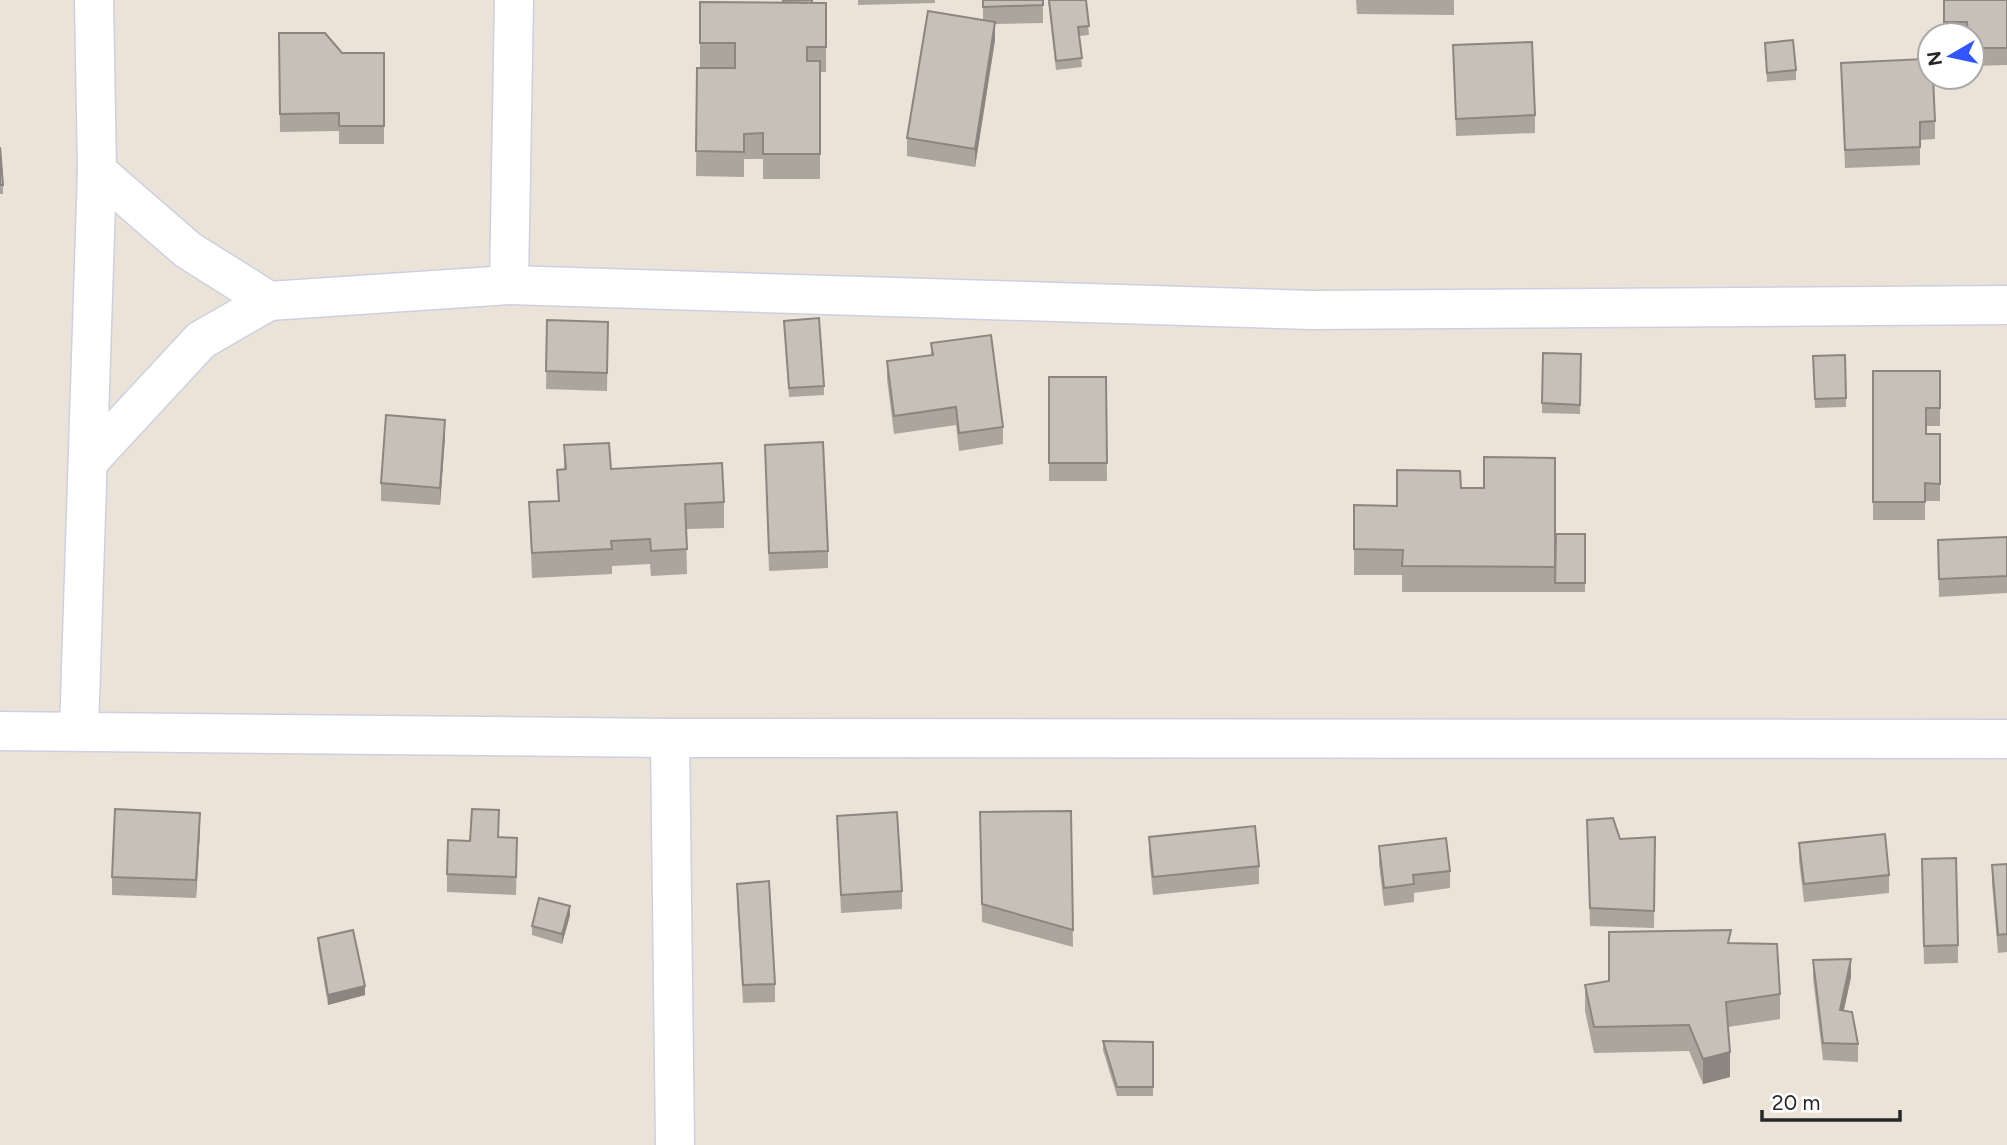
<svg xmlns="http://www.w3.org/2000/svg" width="2007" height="1145" font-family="Figtree,sans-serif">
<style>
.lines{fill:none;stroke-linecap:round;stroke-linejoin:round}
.minor-casing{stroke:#ccd0e2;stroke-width:41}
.minor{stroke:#fff;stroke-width:38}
.wall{fill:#aaa59d}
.shaded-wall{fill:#8b8680}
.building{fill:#c6c0b7;stroke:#8b8680;stroke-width:2}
</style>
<rect width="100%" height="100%" fill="#ebe3d7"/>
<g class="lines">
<defs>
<g id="minor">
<path d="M 97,171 L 188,250 L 269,301 L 509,285 L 1311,310 L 2007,305"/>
<path d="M 509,285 L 514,0"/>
<path d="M 88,462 L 201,340 L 269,301"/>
<path d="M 0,731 L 670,738 L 2007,739"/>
<path d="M 79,731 L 97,171 L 94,0"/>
<path d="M 670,738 L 675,1145"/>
</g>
</defs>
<use href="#minor" class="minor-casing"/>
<use href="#minor" class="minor"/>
</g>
<g class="wall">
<path d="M 782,0 L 812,0 L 812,3 L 826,3 L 826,72 L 820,72 L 820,179 L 763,179 L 763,159 L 744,159 L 744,177 L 696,176 L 697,68 L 700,68 L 700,2 L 783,2 Z"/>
<path d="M 858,0 L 935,0 L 935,3 L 858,5 Z"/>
<path d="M 983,0 L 1043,5 L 1043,23 L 995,24 L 995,40 L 975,167 L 907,156 L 907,138 L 983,20 Z"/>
<path d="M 1048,0 L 1086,0 L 1089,35 L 1079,36 L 1082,67 L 1056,70 Z"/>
<path d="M 1356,0 L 1454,0 L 1454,15 L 1357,14 Z"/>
<path d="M 1943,0 L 2007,0 L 2007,65 L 1972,66 L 1972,35 L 1944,35 Z"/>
<path d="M 279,33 L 342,53 L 384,53 L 384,144 L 339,144 L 339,131 L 280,132 Z"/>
<path d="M 1765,43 L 1796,70 L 1796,80 L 1767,82 Z"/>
<path d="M 1453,45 L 1535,115 L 1535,133 L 1456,136 Z"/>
<path d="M 1841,63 L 1925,74 L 1935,121 L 1935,139 L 1920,140 L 1920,165 L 1845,168 Z"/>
<path d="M 0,147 L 3,185 L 3,194 L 0,194 Z"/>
<path d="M 547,320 L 608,322 L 607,391 L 546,389 Z"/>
<path d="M 784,321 L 824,386 L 824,395 L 789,397 Z"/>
<path d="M 931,343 L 1003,427 L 1003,444 L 959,451 L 956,425 L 894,434 L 887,379 L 887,361 L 931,356 Z"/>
<path d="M 1543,353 L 1581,354 L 1580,414 L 1542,413 Z"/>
<path d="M 1845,355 L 1846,407 L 1815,408 L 1813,365 Z"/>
<path d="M 1873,371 L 1940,371 L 1940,426 L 1926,426 L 1926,434 L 1940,434 L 1940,501 L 1925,501 L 1925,520 L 1873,520 Z"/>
<path d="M 1049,377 L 1106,377 L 1107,481 L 1049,481 Z"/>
<path d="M 445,437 L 440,505 L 381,501 L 381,483 Z"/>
<path d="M 564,445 L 611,469 L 724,502 L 724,528 L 686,529 L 687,574 L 651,576 L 650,564 L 612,566 L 612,574 L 532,578 L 529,502 L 558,501 L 557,470 L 564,469 Z"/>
<path d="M 765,445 L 828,551 L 828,568 L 769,571 Z"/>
<path d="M 1555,458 L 1555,583 L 1585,534 L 1585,592 L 1402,592 L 1402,575 L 1354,575 L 1354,505 L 1397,506 L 1461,488 L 1484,488 Z"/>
<path d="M 2007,537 L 2007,593 L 1939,597 L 1938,540 Z"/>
<path d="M 1071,811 L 1073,947 L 982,922 L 980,812 Z"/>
<path d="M 837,816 L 902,891 L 902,909 L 841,913 Z"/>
<path d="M 1587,820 L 1620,839 L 1655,837 L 1654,928 L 1590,926 Z"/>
<path d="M 200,830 L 196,898 L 112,895 L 112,877 Z"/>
<path d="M 1149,837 L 1259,866 L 1259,884 L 1153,895 L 1149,855 Z"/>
<path d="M 470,841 L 517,855 L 516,895 L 447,892 L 447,874 Z"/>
<path d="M 1799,843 L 1889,875 L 1889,893 L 1804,902 L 1799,861 Z"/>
<path d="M 1379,846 L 1450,871 L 1450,888 L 1414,893 L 1414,902 L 1384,906 L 1379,864 Z"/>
<path d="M 2007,864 L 2007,952 L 1998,953 L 1992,883 L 1992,865 Z"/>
<path d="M 1922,877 L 1958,945 L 1958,963 L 1924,964 Z"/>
<path d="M 737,884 L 775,984 L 775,1002 L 743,1003 L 737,901 Z"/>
<path d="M 570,915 L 562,944 L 532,935 L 532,926 Z"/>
<path d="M 318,938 L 365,995 L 328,1005 L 318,947 Z"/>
<path d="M 1731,943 L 1780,994 L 1780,1019 L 1728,1027 L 1730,1077 L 1703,1084 L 1689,1051 L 1594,1053 L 1585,1011 L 1585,985 L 1609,981 Z"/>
<path d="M 1813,960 L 1851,977 L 1844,1010 L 1858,1044 L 1858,1062 L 1823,1060 L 1813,978 Z"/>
<path d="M 1103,1041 L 1153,1042 L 1153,1096 L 1117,1096 L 1103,1050 Z"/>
</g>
<g class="shaded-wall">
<path d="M 995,22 L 995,40 L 975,167 L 975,149 Z"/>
<path d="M 445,420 L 445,437 L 440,505 L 440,488 Z"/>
<path d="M 200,813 L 200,830 L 196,898 L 196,880 Z"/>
<path d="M 570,906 L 570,915 L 562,944 L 562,934 Z"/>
<path d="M 1851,959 L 1851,977 L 1840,1027 L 1840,1010 Z"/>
<path d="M 365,986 L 365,995 L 328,1005 L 328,995 Z"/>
<path d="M 1730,1052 L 1730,1077 L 1703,1084 L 1703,1059 Z"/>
</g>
<g class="building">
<path d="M 783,0 L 812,0 L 812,3 L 783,2 Z"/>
<path d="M 983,0 L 1043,0 L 1043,5 L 983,7 Z"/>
<path d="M 1049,0 L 1086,0 L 1089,26 L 1078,27 L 1082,58 L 1056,61 Z"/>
<path d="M 1944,0 L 2007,0 L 2007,48 L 1972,48 L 1972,35 L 1968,35 L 1967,22 L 1944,22 Z"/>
<path d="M 700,2 L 826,3 L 826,47 L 807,47 L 807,61 L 820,61 L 820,154 L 763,154 L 763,133 L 744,134 L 744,152 L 696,151 L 697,68 L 735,68 L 735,43 L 700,43 Z"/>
<path d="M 928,11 L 995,22 L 975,149 L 907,138 Z"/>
<path d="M 279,33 L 325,33 L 342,53 L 384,53 L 384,126 L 339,126 L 339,113 L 280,114 Z"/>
<path d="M 1793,40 L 1796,70 L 1767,73 L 1765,43 Z"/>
<path d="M 1532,42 L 1535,115 L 1456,119 L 1453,45 Z"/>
<path d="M 1924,59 L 1925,74 L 1930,74 L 1930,77 L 1933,77 L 1935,121 L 1920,122 L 1920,147 L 1845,150 L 1841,63 Z"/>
<path d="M 0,147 L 3,185 L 0,185 Z"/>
<path d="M 819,318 L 824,386 L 789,388 L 784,321 Z"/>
<path d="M 547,320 L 608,322 L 607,373 L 546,371 Z"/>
<path d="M 991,335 L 1003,427 L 959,433 L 956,407 L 894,416 L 887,361 L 933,355 L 931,343 Z"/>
<path d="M 1543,353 L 1581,354 L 1580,405 L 1542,403 Z"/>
<path d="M 1845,355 L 1846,398 L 1815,399 L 1813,356 Z"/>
<path d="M 1873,371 L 1940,371 L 1940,408 L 1926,408 L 1926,434 L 1940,434 L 1940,484 L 1925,483 L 1925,502 L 1873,502 Z"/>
<path d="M 1049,377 L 1106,377 L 1107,463 L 1049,463 Z"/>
<path d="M 386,415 L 445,420 L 440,488 L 381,483 Z"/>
<path d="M 823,442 L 828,551 L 769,553 L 765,445 Z"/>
<path d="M 609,443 L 611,469 L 722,463 L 724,502 L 685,504 L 687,549 L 651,551 L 650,539 L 611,541 L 612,549 L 532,553 L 529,502 L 559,501 L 557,470 L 566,469 L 564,445 Z"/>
<path d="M 1484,457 L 1555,458 L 1555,567 L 1402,566 L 1403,550 L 1354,549 L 1354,505 L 1397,506 L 1397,470 L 1460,471 L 1461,488 L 1484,488 Z"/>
<path d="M 1556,534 L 1585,534 L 1585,583 L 1555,583 Z"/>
<path d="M 2007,537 L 2007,576 L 1939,579 L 1938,540 Z"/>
<path d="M 115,809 L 200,813 L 196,880 L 112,877 Z"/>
<path d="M 472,809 L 499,810 L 498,837 L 517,838 L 516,877 L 447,874 L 448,840 L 470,841 Z"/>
<path d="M 1071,811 L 1073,930 L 982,904 L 980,812 Z"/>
<path d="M 897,812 L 902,891 L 841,895 L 837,816 Z"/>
<path d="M 1613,818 L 1620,839 L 1655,837 L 1654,911 L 1590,908 L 1587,820 Z"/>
<path d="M 1255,826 L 1259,866 L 1153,877 L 1149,837 Z"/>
<path d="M 1885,834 L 1889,875 L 1804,884 L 1799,843 Z"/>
<path d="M 1446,838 L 1450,871 L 1413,875 L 1414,884 L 1384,888 L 1379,846 Z"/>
<path d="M 1956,858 L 1958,945 L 1924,946 L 1922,859 Z"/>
<path d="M 2007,864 L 2007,934 L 1998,935 L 1992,865 Z"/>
<path d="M 769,881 L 775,984 L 743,985 L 737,884 Z"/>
<path d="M 539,898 L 570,906 L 562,934 L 532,926 Z"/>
<path d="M 353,930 L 365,986 L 328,995 L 318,938 Z"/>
<path d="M 1731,930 L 1728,943 L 1777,944 L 1780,994 L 1726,1002 L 1730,1052 L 1703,1059 L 1689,1025 L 1594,1027 L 1585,985 L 1609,981 L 1609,932 Z"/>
<path d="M 1851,959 L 1840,1010 L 1852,1012 L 1858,1044 L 1823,1043 L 1813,960 Z"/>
<path d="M 1103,1041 L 1153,1042 L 1153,1087 L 1117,1087 Z"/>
</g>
<g transform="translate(1951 56) rotate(261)"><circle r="33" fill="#ffffff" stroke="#a9a9a9" stroke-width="2"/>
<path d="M0-5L12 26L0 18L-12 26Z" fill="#3155ff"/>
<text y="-10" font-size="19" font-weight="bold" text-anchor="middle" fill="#272727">N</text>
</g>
<path d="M1762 1110v10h138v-10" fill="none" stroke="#272727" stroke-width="3.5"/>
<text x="1772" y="1110" font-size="21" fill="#272727" stroke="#ffffff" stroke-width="5" paint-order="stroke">20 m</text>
</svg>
